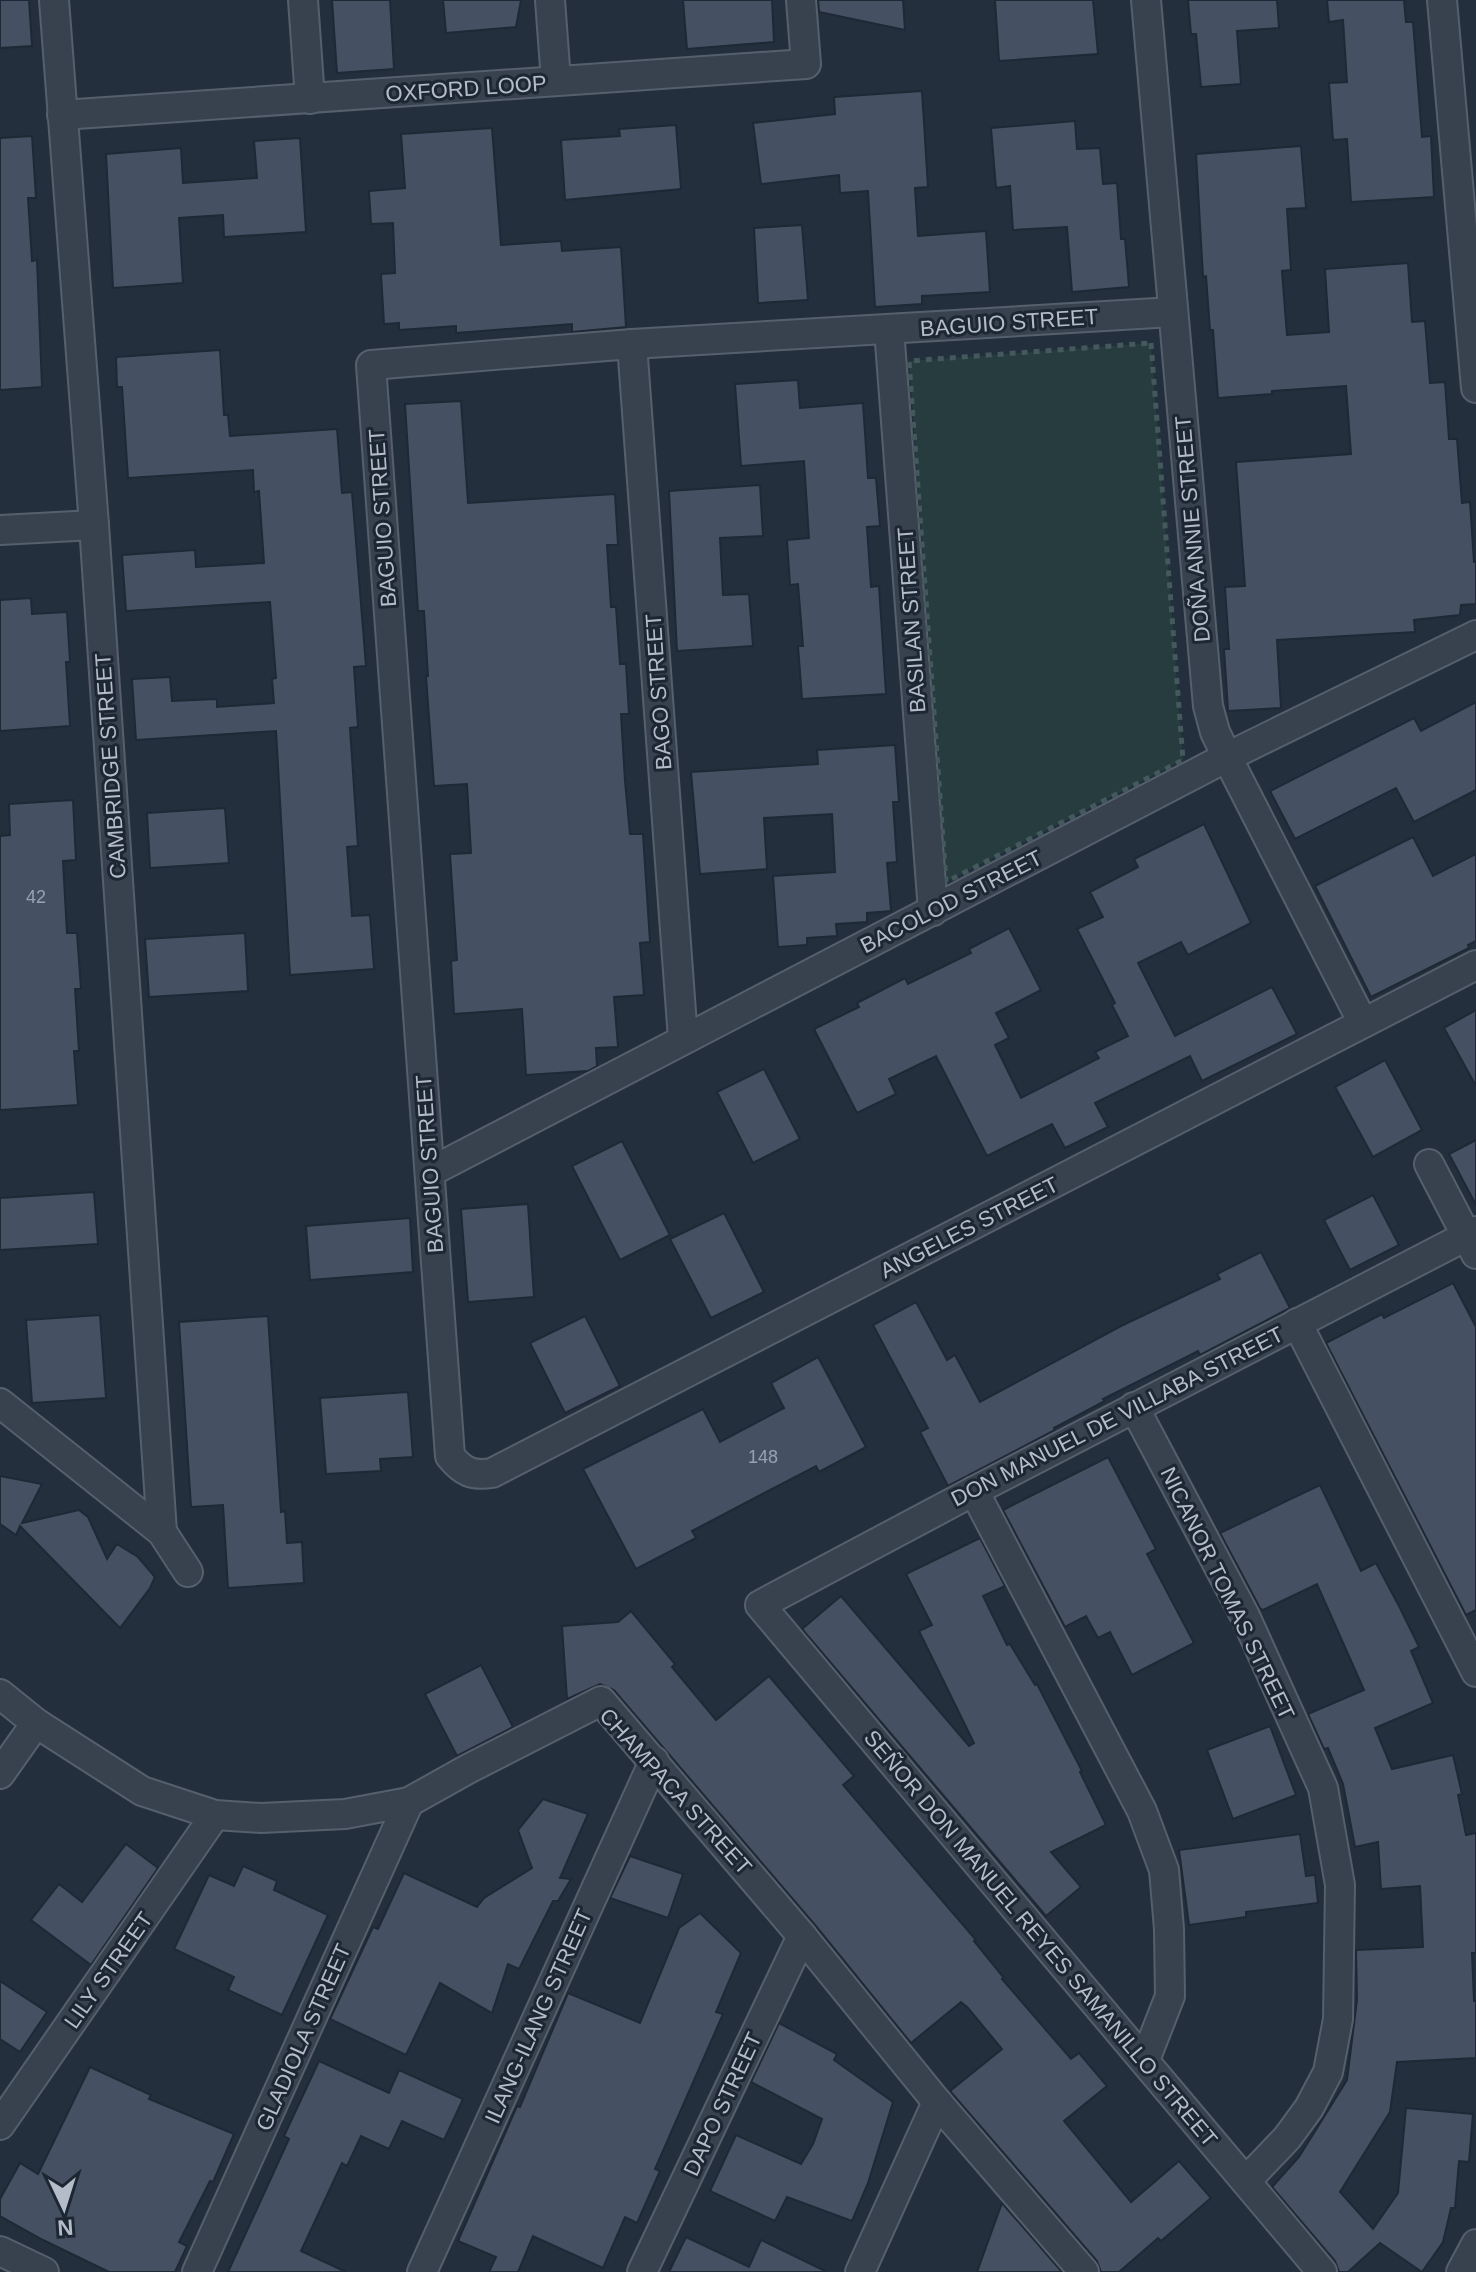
<svg xmlns="http://www.w3.org/2000/svg" width="1476" height="2272" font-family="Helvetica,sans-serif">
<style>
.green{fill:#263c3f}
.building{fill:#455162;stroke:#1f2835;stroke-width:2}
.lines{fill:none;stroke-linecap:round;stroke-linejoin:round}
.minor-casing{stroke:#565f6c;stroke-width:32}
.path{stroke:#44595c;stroke-width:5;stroke-dasharray:6 6;stroke-linecap:butt}
.minor{stroke:#38414e;stroke-width:28}
.labels{text-anchor:middle;stroke-width:6;stroke-linejoin:round;paint-order:stroke}
.number-label{font-size:18px;fill:#98a1af}
.street-label{font-size:22px;fill:#b4bcc9;stroke:#1d2633}
</style>
<rect width="100%" height="100%" fill="#242f3e"/>
<path class="green" d="M 1151,343 L 1183,760 L 946,882 L 909,361 Z"/>
<g class="building">
<path d="M 0,0 L 29,0 L 32,46 L 0,48 Z"/>
<path d="M 332,0 L 390,0 L 394,69 L 337,73 Z"/>
<path d="M 443,0 L 521,0 L 516,27 L 446,33 Z"/>
<path d="M 683,0 L 772,0 L 774,42 L 687,49 Z"/>
<path d="M 818,0 L 903,0 L 905,30 L 819,12 Z"/>
<path d="M 995,0 L 1093,0 L 1098,54 L 999,61 Z"/>
<path d="M 1188,0 L 1277,0 L 1279,28 L 1237,31 L 1241,84 L 1201,87 L 1196,34 L 1191,34 Z"/>
<path d="M 1327,0 L 1404,0 L 1406,22 L 1413,22 L 1422,137 L 1431,136 L 1434,197 L 1351,202 L 1347,139 L 1333,140 L 1329,83 L 1347,82 L 1343,20 L 1329,22 Z"/>
<path d="M 922,91 L 928,187 L 915,188 L 918,236 L 986,231 L 990,292 L 922,296 L 922,304 L 875,307 L 868,191 L 840,193 L 839,175 L 761,184 L 753,123 L 835,114 L 834,97 Z"/>
<path d="M 1075,121 L 1077,149 L 1100,148 L 1103,184 L 1117,183 L 1121,239 L 1125,239 L 1129,287 L 1072,292 L 1067,227 L 1013,230 L 1010,186 L 996,188 L 991,128 Z"/>
<path d="M 676,125 L 681,189 L 565,200 L 561,140 L 620,136 L 619,129 Z"/>
<path d="M 492,128 L 501,245 L 561,241 L 562,251 L 621,247 L 626,327 L 572,332 L 572,324 L 456,333 L 456,326 L 399,330 L 399,323 L 384,324 L 381,274 L 395,273 L 393,223 L 371,224 L 369,191 L 405,188 L 401,134 Z"/>
<path d="M 32,136 L 36,198 L 28,198 L 32,261 L 37,260 L 42,387 L 0,390 L 0,138 Z"/>
<path d="M 300,138 L 306,232 L 224,237 L 223,215 L 179,218 L 183,283 L 113,288 L 106,154 L 181,148 L 183,183 L 257,178 L 254,141 Z"/>
<path d="M 1301,146 L 1306,208 L 1287,209 L 1291,270 L 1282,271 L 1287,335 L 1329,332 L 1325,269 L 1408,263 L 1412,322 L 1425,321 L 1430,383 L 1445,382 L 1449,439 L 1457,439 L 1462,503 L 1470,502 L 1474,562 L 1476,562 L 1476,604 L 1461,605 L 1460,615 L 1414,620 L 1415,632 L 1277,640 L 1281,708 L 1228,711 L 1224,649 L 1229,649 L 1225,587 L 1245,586 L 1236,462 L 1351,454 L 1346,386 L 1272,391 L 1272,394 L 1218,398 L 1213,330 L 1210,330 L 1206,276 L 1203,277 L 1196,154 Z"/>
<path d="M 802,225 L 808,300 L 758,303 L 754,228 Z"/>
<path d="M 220,350 L 224,415 L 228,415 L 230,436 L 337,429 L 342,493 L 352,492 L 366,666 L 354,667 L 358,727 L 350,728 L 358,846 L 347,847 L 352,916 L 370,915 L 374,969 L 290,975 L 276,731 L 136,740 L 132,679 L 170,677 L 172,701 L 217,699 L 217,707 L 274,703 L 272,679 L 276,678 L 270,602 L 126,611 L 122,555 L 195,550 L 196,567 L 264,563 L 259,491 L 254,492 L 253,470 L 128,478 L 122,387 L 117,387 L 116,357 Z"/>
<path d="M 798,380 L 800,408 L 863,403 L 868,478 L 876,478 L 880,526 L 867,527 L 871,587 L 879,586 L 886,694 L 802,699 L 798,646 L 803,646 L 798,584 L 790,585 L 787,540 L 809,538 L 804,461 L 741,466 L 735,384 Z"/>
<path d="M 461,401 L 468,503 L 615,494 L 618,545 L 607,545 L 611,607 L 616,607 L 620,664 L 626,664 L 629,714 L 621,714 L 625,781 L 630,834 L 643,834 L 650,942 L 640,943 L 644,995 L 614,997 L 618,1047 L 596,1048 L 597,1066 L 588,1071 L 526,1075 L 522,1009 L 454,1014 L 451,961 L 457,960 L 450,854 L 471,853 L 467,784 L 434,786 L 426,676 L 428,676 L 424,611 L 418,611 L 405,404 Z"/>
<path d="M 760,485 L 763,536 L 720,538 L 723,595 L 749,594 L 753,646 L 677,651 L 669,491 Z"/>
<path d="M 31,598 L 32,614 L 67,612 L 70,662 L 66,662 L 70,726 L 0,731 L 0,600 Z"/>
<path d="M 1476,702 L 1476,790 L 1414,822 L 1396,788 L 1295,839 L 1270,791 L 1414,718 L 1421,731 Z"/>
<path d="M 895,745 L 899,802 L 893,802 L 897,862 L 887,863 L 891,911 L 867,913 L 867,922 L 836,924 L 837,936 L 807,938 L 807,945 L 778,947 L 773,876 L 835,872 L 832,814 L 764,818 L 767,869 L 700,874 L 691,772 L 818,764 L 817,750 Z"/>
<path d="M 73,800 L 76,860 L 63,861 L 67,933 L 77,933 L 81,989 L 75,989 L 79,1051 L 74,1051 L 78,1105 L 0,1110 L 0,836 L 10,835 L 9,804 Z"/>
<path d="M 225,808 L 229,863 L 150,868 L 147,813 Z"/>
<path d="M 1204,824 L 1251,923 L 1188,955 L 1181,942 L 1138,963 L 1175,1036 L 1272,987 L 1297,1034 L 1202,1081 L 1190,1056 L 1095,1103 L 1108,1127 L 1065,1148 L 1052,1124 L 987,1156 L 936,1056 L 889,1079 L 896,1094 L 857,1113 L 814,1029 L 859,1007 L 857,1003 L 905,978 L 908,984 L 971,953 L 969,949 L 1009,928 L 1041,990 L 996,1013 L 1009,1038 L 995,1045 L 1021,1098 L 1099,1058 L 1095,1052 L 1128,1036 L 1112,1005 L 1115,1003 L 1077,929 L 1103,917 L 1090,892 L 1138,867 L 1134,859 Z"/>
<path d="M 1413,837 L 1433,876 L 1476,854 L 1476,941 L 1468,945 L 1469,948 L 1371,997 L 1315,886 Z"/>
<path d="M 245,933 L 248,991 L 149,997 L 145,939 Z"/>
<path d="M 1476,1010 L 1476,1086 L 1444,1028 Z"/>
<path d="M 1385,1060 L 1422,1130 L 1373,1157 L 1335,1087 Z"/>
<path d="M 764,1069 L 800,1139 L 753,1163 L 717,1092 Z"/>
<path d="M 1476,1140 L 1476,1205 L 1449,1154 Z"/>
<path d="M 622,1141 L 670,1235 L 620,1260 L 572,1166 Z"/>
<path d="M 94,1192 L 98,1244 L 0,1250 L 0,1198 Z"/>
<path d="M 1373,1195 L 1399,1245 L 1350,1270 L 1324,1220 Z"/>
<path d="M 528,1204 L 534,1297 L 468,1302 L 461,1209 Z"/>
<path d="M 724,1213 L 764,1292 L 711,1318 L 670,1239 Z"/>
<path d="M 410,1218 L 413,1272 L 310,1280 L 306,1226 Z"/>
<path d="M 1261,1252 L 1290,1308 L 1200,1355 L 1198,1351 L 1103,1399 L 1105,1401 L 1054,1428 L 1055,1430 L 948,1486 L 920,1432 L 928,1428 L 873,1325 L 916,1302 L 947,1360 L 955,1355 L 980,1402 L 1121,1326 L 1220,1279 L 1217,1274 Z"/>
<path d="M 1453,1283 L 1476,1327 L 1476,1610 L 1466,1615 L 1326,1343 L 1382,1314 L 1384,1318 Z"/>
<path d="M 100,1315 L 106,1398 L 32,1403 L 26,1320 Z"/>
<path d="M 268,1316 L 281,1512 L 285,1511 L 287,1543 L 302,1542 L 304,1583 L 228,1588 L 223,1505 L 191,1507 L 179,1322 Z"/>
<path d="M 585,1316 L 620,1386 L 565,1413 L 530,1343 Z"/>
<path d="M 818,1357 L 866,1447 L 819,1472 L 816,1466 L 751,1500 L 692,1531 L 696,1538 L 636,1569 L 583,1469 L 703,1409 L 720,1442 L 784,1408 L 771,1383 Z"/>
<path d="M 408,1392 L 413,1457 L 380,1459 L 381,1471 L 326,1474 L 320,1398 Z"/>
<path d="M 1108,1457 L 1156,1549 L 1147,1554 L 1194,1643 L 1132,1675 L 1110,1632 L 1098,1638 L 1086,1616 L 1065,1627 L 1003,1510 Z"/>
<path d="M 0,1476 L 42,1484 L 22,1523 L 79,1510 L 88,1517 L 107,1559 L 117,1544 L 138,1557 L 155,1577 L 150,1588 L 120,1628 L 20,1526 L 16,1535 L 0,1524 Z"/>
<path d="M 1320,1485 L 1361,1571 L 1376,1563 L 1400,1608 L 1419,1647 L 1411,1651 L 1433,1703 L 1375,1728 L 1392,1769 L 1453,1755 L 1462,1794 L 1458,1795 L 1466,1835 L 1476,1833 L 1476,1953 L 1472,1953 L 1474,2001 L 1476,2001 L 1476,2058 L 1397,2062 L 1390,2112 L 1340,2192 L 1373,2229 L 1398,2193 L 1406,2108 L 1473,2114 L 1469,2162 L 1459,2161 L 1455,2208 L 1451,2208 L 1443,2242 L 1422,2272 L 1380,2243 L 1348,2272 L 1339,2272 L 1335,2261 L 1272,2187 L 1299,2157 L 1347,2080 L 1357,2000 L 1356,1950 L 1423,1947 L 1420,1886 L 1381,1889 L 1378,1842 L 1355,1847 L 1343,1784 L 1328,1748 L 1324,1749 L 1308,1714 L 1364,1690 L 1317,1584 L 1263,1610 L 1260,1608 L 1220,1533 Z"/>
<path d="M 980,1538 L 1005,1586 L 983,1596 L 1007,1645 L 1010,1644 L 1035,1685 L 1037,1684 L 1082,1771 L 1080,1772 L 1106,1825 L 1051,1852 L 1081,1887 L 1046,1916 L 802,1629 L 841,1596 L 969,1746 L 974,1743 L 919,1631 L 932,1625 L 906,1574 Z"/>
<path d="M 631,1611 L 675,1664 L 672,1667 L 716,1720 L 769,1676 L 802,1715 L 854,1776 L 843,1785 L 976,1940 L 974,1941 L 1004,1978 L 1002,1979 L 1071,2059 L 1079,2053 L 1107,2086 L 1064,2121 L 1131,2202 L 1179,2161 L 1211,2198 L 1161,2241 L 1158,2238 L 1119,2272 L 1101,2272 L 1097,2261 L 950,2091 L 1002,2049 L 968,2008 L 961,2002 L 911,2043 L 815,1925 L 614,1690 L 600,1684 L 567,1699 L 562,1626 L 618,1622 Z"/>
<path d="M 481,1665 L 513,1727 L 457,1756 L 425,1694 Z"/>
<path d="M 1270,1726 L 1296,1795 L 1233,1819 L 1207,1750 Z"/>
<path d="M 543,1799 L 588,1814 L 560,1878 L 571,1879 L 558,1901 L 553,1901 L 519,1969 L 508,1964 L 492,2013 L 440,1983 L 406,2055 L 330,2019 L 373,1927 L 378,1929 L 404,1873 L 477,1907 L 484,1898 L 532,1868 L 518,1830 Z"/>
<path d="M 1300,1834 L 1306,1876 L 1315,1875 L 1318,1903 L 1246,1912 L 1246,1917 L 1189,1925 L 1179,1850 Z"/>
<path d="M 126,1844 L 158,1868 L 91,1965 L 31,1920 L 59,1884 L 82,1902 Z"/>
<path d="M 630,1856 L 683,1874 L 668,1918 L 610,1898 Z"/>
<path d="M 243,1866 L 277,1881 L 274,1890 L 328,1915 L 282,2015 L 228,1990 L 234,1977 L 174,1949 L 209,1875 L 234,1886 Z"/>
<path d="M 700,1913 L 741,1953 L 716,2012 L 723,2014 L 655,2169 L 660,2171 L 637,2223 L 625,2217 L 603,2268 L 533,2236 L 518,2272 L 489,2272 L 496,2257 L 458,2241 L 517,2106 L 520,2107 L 568,1993 L 640,2023 L 679,1928 Z"/>
<path d="M 0,1981 L 47,2012 L 20,2052 L 0,2039 Z"/>
<path d="M 779,2023 L 837,2054 L 834,2060 L 893,2102 L 868,2183 L 852,2221 L 787,2197 L 775,2221 L 710,2191 L 736,2135 L 801,2164 L 813,2144 L 822,2119 L 751,2082 Z"/>
<path d="M 319,2061 L 389,2093 L 399,2070 L 463,2099 L 444,2140 L 402,2121 L 389,2149 L 361,2136 L 347,2166 L 342,2163 L 301,2251 L 346,2272 L 228,2272 L 289,2139 L 284,2136 Z"/>
<path d="M 90,2067 L 151,2095 L 149,2099 L 234,2134 L 213,2182 L 210,2181 L 179,2242 L 187,2246 L 175,2272 L 109,2272 L 43,2240 L 0,2216 L 0,2199 L 20,2163 L 38,2174 Z"/>
<path d="M 1002,2203 L 1062,2272 L 977,2272 Z"/>
<path d="M 686,2237 L 749,2267 L 761,2240 L 827,2272 L 669,2272 Z"/>
</g>
<g class="lines">
<defs>
<g id="minor">
<path d="M 54,0 L 94,525 L 162,1532"/>
<path d="M 303,0 L 310,99"/>
<path d="M 550,0 L 556,81"/>
<path d="M 1146,0 L 1208,706 L 1215,732 L 1227,757 L 1363,1023"/>
<path d="M 1442,0 L 1476,388"/>
<path d="M 62,115 L 806,64 L 801,0"/>
<path d="M 1173,312 L 632,344 L 371,365 L 450,1456 C 463,1472 472,1476 492,1473 L 1476,965"/>
<path d="M 889,329 L 933,911"/>
<path d="M 632,344 L 683,1039"/>
<path d="M 0,530 L 94,525"/>
<path d="M 1429,1164 L 1476,1254"/>
<path d="M 430,1172 L 1227,757 L 1476,635"/>
<path d="M 1297,1323 L 1476,1672"/>
<path d="M 0,1403 L 162,1532 L 188,1572"/>
<path d="M 1134,1407 L 1245,1616 L 1323,1788 L 1340,1885 L 1338,2019 L 1328,2072 L 1309,2108 L 1287,2138 L 1246,2181"/>
<path d="M 974,1491 L 1142,1811 L 1164,1870 L 1169,1929 L 1170,1996 L 1145,2060"/>
<path d="M 0,1694 L 36,1723 L 142,1791 L 215,1815 L 261,1818 L 345,1814 L 409,1802 L 468,1769 L 601,1701 L 802,1936 L 937,2102 L 1084,2272"/>
<path d="M 0,1774 L 36,1723"/>
<path d="M 0,2125 L 215,1815"/>
<path d="M 0,2251 L 44,2272"/>
<path d="M 197,2272 L 409,1802"/>
<path d="M 422,2272 L 654,1761"/>
<path d="M 642,2272 L 802,1936"/>
<path d="M 860,2272 L 937,2102"/>
<path d="M 1322,2272 L 760,1605 L 974,1491 L 1476,1231"/>
<path d="M 1461,2272 L 1476,2244"/>
</g>
</defs>
<use href="#minor" class="minor-casing"/>
<path class="path" d="M 1151,343 L 1183,760 L 946,882 L 909,361 Z"/>
<use href="#minor" class="minor"/>
</g>
<g class="labels">
<g class="number-label">
<text x="36" y="903">42</text>
<text x="763" y="1463">148</text>
</g>
<g class="street-label">
<text transform="translate(466 88) rotate(-4)" y="8">OXFORD LOOP</text>
<text transform="translate(1009 322) rotate(-4)" y="8">BAGUIO STREET</text>
<text transform="translate(382 518) rotate(-94)" y="8">BAGUIO STREET</text>
<text transform="translate(1192 529) rotate(-95)" y="8">DOÑA ANNIE STREET</text>
<text transform="translate(911 620) rotate(-94)" y="8">BASILAN STREET</text>
<text transform="translate(658 692) rotate(-94)" y="8">BAGO STREET</text>
<text transform="translate(110 766) rotate(-94)" y="8">CAMBRIDGE STREET</text>
<text transform="translate(951 901) rotate(-27)" y="8">BACOLOD STREET</text>
<text transform="translate(429 1164) rotate(-94)" y="8">BAGUIO STREET</text>
<text transform="translate(969 1227) rotate(-27)" y="8">ANGELES STREET</text>
<text transform="translate(1117 1416) rotate(-27)" y="8">DON MANUEL DE VILLABA STREET</text>
<text transform="translate(1228 1593) rotate(64)" y="8">NICANOR TOMAS STREET</text>
<text transform="translate(676 1791) rotate(48)" y="8">CHAMPACA STREET</text>
<text transform="translate(1041 1938) rotate(50)" y="8">SEÑOR DON MANUEL REYES SAMANILLO STREET</text>
<text transform="translate(108 1970) rotate(-55)" y="8">LILY STREET</text>
<text transform="translate(538 2016) rotate(-66)" y="8">ILANG-ILANG STREET</text>
<text transform="translate(303 2037) rotate(-66)" y="8">GLADIOLA STREET</text>
<text transform="translate(722 2104) rotate(-65)" y="8">DAPO STREET</text>
</g>
</g>
<g transform="translate(64 2208) rotate(176)" stroke="#1d2633" stroke-width="6" paint-order="stroke">
<path d="M0-6L14 30L0 20L-14 30Z" fill="#b4bcc9"/>
<text y="-12" font-size="22" font-weight="bold" text-anchor="middle" fill="#b4bcc9">N</text>
</g>
</svg>
